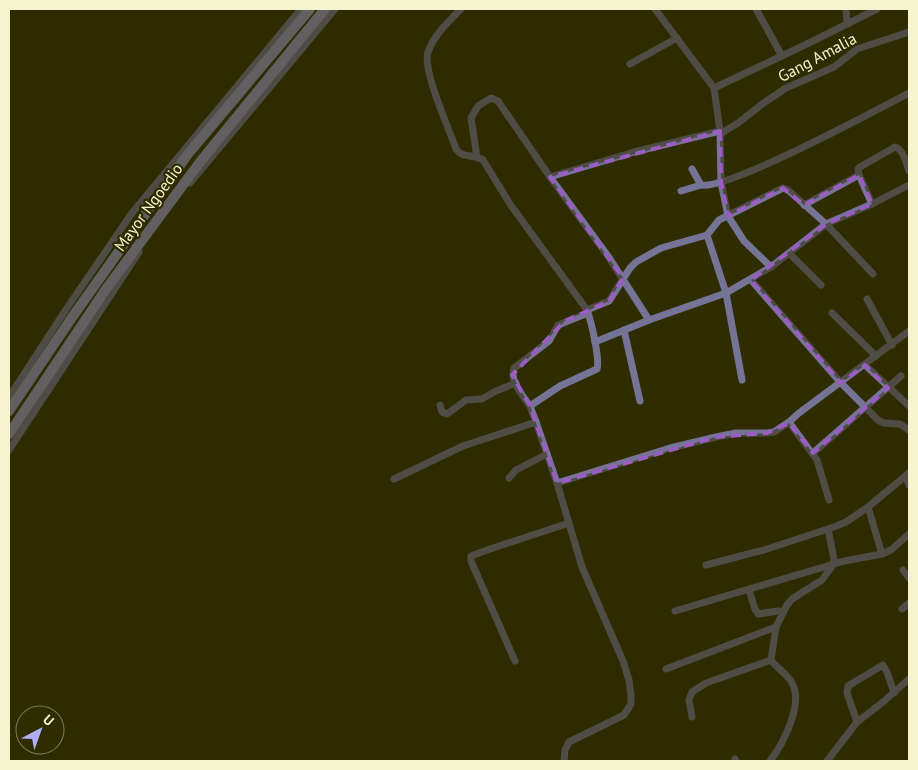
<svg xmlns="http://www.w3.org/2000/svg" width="918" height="770" font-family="'PT Sans',sans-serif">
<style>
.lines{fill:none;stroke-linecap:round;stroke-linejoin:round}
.street{stroke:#757497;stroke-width:7}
.secondary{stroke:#9f9ed5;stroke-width:10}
.marked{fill:none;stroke:#9a5ec3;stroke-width:4;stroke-dasharray:10 6;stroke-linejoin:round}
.labels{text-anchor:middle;stroke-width:4.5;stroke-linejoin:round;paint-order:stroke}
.street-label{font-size:16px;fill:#f6f4ce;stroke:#2f2c02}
</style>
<rect width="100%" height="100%" fill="#2f2c02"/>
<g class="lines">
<g class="street">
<path d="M 461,9 C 449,21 434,35 428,52 C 422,70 449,128 456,149 C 463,159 474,154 483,160 L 510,204 L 587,310 C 591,320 600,359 597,369 L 560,386 L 530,406 L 536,422"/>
<path d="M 655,9 L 714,88 L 720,131 L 721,182 L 728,216 L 744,241 L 771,267"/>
<path d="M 756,9 L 782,56"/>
<path d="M 846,9 L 847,24"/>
<path d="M 630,64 L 677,38"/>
<path d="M 714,88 L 809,43 L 877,9"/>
<path d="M 720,134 L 738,123 L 765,102 L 786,88 L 834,67 L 857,49 L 909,32"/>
<path d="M 477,157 L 471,118 L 478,106 L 491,98 L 498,101 L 550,177 L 634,152 L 720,131"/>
<path d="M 692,169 L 701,185 C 726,191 879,109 909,93"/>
<path d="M 550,177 L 608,256 L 649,320 L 595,342"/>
<path d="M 190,183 L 335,9"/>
<path d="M 681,191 L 701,185"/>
<path d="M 872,204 L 859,175 L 858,169 L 860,167 L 895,147 C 904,150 906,163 909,171"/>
<path d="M 804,205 L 859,175"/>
<path d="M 707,235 L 726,293 L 742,380"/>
<path d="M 790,254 L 821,285"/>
<path d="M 751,280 L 841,383 L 878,420 L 884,423 L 900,424 L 909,430"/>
<path d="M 867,299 L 892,345"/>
<path d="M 587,310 L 609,301 L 630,268 L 636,262 L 661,248 L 707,235 L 719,220 L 783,188 L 788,190 L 826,224 L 873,274"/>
<path d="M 832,313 L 876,356"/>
<path d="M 649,320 L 726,293 L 771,267 L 826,224 L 872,204 L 909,185"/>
<path d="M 624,330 L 640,401"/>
<path d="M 865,365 L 909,406"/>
<path d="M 9,397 L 67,308 L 132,213 L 301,9"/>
<path d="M 440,405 L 442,412 L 447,414 L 466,400 L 482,399 L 496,391 L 516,383"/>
<path d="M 530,406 C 523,396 509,380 514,368 L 549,341 L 558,325 L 588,313"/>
<path d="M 789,422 L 817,460 L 829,500"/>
<path d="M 9,450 L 139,252"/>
<path d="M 813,453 L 901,376"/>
<path d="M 906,477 L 909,485"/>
<path d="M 509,478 L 516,470 L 547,454"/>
<path d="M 394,479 L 463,446 L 536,422 L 557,483 L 582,567 L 623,661 L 629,680 L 631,696 L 631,704 L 624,715 L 569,742 L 565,750 L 564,761"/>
<path d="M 557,483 L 670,448 L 716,437 L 736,433 L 767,433 L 774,432 L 789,422 L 799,413 L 909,331"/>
<path d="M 868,507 L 882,554 L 891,550 L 909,534"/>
<path d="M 706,565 L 764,550 L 834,527 L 846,522 L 868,507 L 909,473"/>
<path d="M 903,570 L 909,578"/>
<path d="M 749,590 L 755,609 L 758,614 L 778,611 L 783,612"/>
<path d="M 902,609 L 909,603"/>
<path d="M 675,611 L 844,561 L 882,554"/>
<path d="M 771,660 L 776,627 L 787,605 L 792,599 L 822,580 L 833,565 L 834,559 L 828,529"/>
<path d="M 515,661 L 471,561 L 471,556 L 490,549 L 569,523"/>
<path d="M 666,669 L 776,627"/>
<path d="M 692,717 L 689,700 L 692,692 L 706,683 L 771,660"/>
<path d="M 857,722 L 847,693 L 848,686 L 883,665 L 887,672 L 894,693"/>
<path d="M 735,759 L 736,761"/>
<path d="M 770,761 C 783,744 804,704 792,683 C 787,673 777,669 771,660"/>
<path d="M 827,761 L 857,722 L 883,702 L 909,679"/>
</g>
<g class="secondary">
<path d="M 9,411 L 73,316 L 188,154 L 310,9"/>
<path d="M 9,434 L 106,289 L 200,162 L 325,9"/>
</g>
</g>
<path d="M0 0H918V770H0ZM 720,131 L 721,182 L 728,216 L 783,188 L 804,205 L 859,175 L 872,204 L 826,224 L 751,280 L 841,383 L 865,365 L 888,388 L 813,453 L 789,423 L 767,433 L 716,437 L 557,483 L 530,406 L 512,375 L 565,321 L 609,301 L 623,278 L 550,177 Z" fill="#2f2c02" fill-opacity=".55" fill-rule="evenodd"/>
<path class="marked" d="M 720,131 L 721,182 L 728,216 L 783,188 L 804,205 L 859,175 L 872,204 L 826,224 L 751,280 L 841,383 L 865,365 L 888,388 L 813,453 L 789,423 L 767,433 L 716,437 L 557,483 L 530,406 L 512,375 L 565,321 L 609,301 L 623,278 L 550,177 Z"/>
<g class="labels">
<g class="street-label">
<text transform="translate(817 57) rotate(-28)" y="6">Gang Amalia</text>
<text transform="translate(148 207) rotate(-54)" y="6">Mayor Ngoedio</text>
</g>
</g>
<rect width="918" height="770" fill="none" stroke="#f6f4ce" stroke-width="20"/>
<g transform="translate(40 730) rotate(41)"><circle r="24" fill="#2f2c02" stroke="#7f7c54"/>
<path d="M0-4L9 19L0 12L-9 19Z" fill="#b0aefa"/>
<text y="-8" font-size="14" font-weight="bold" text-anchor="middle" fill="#f6f4ce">U</text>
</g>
</svg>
